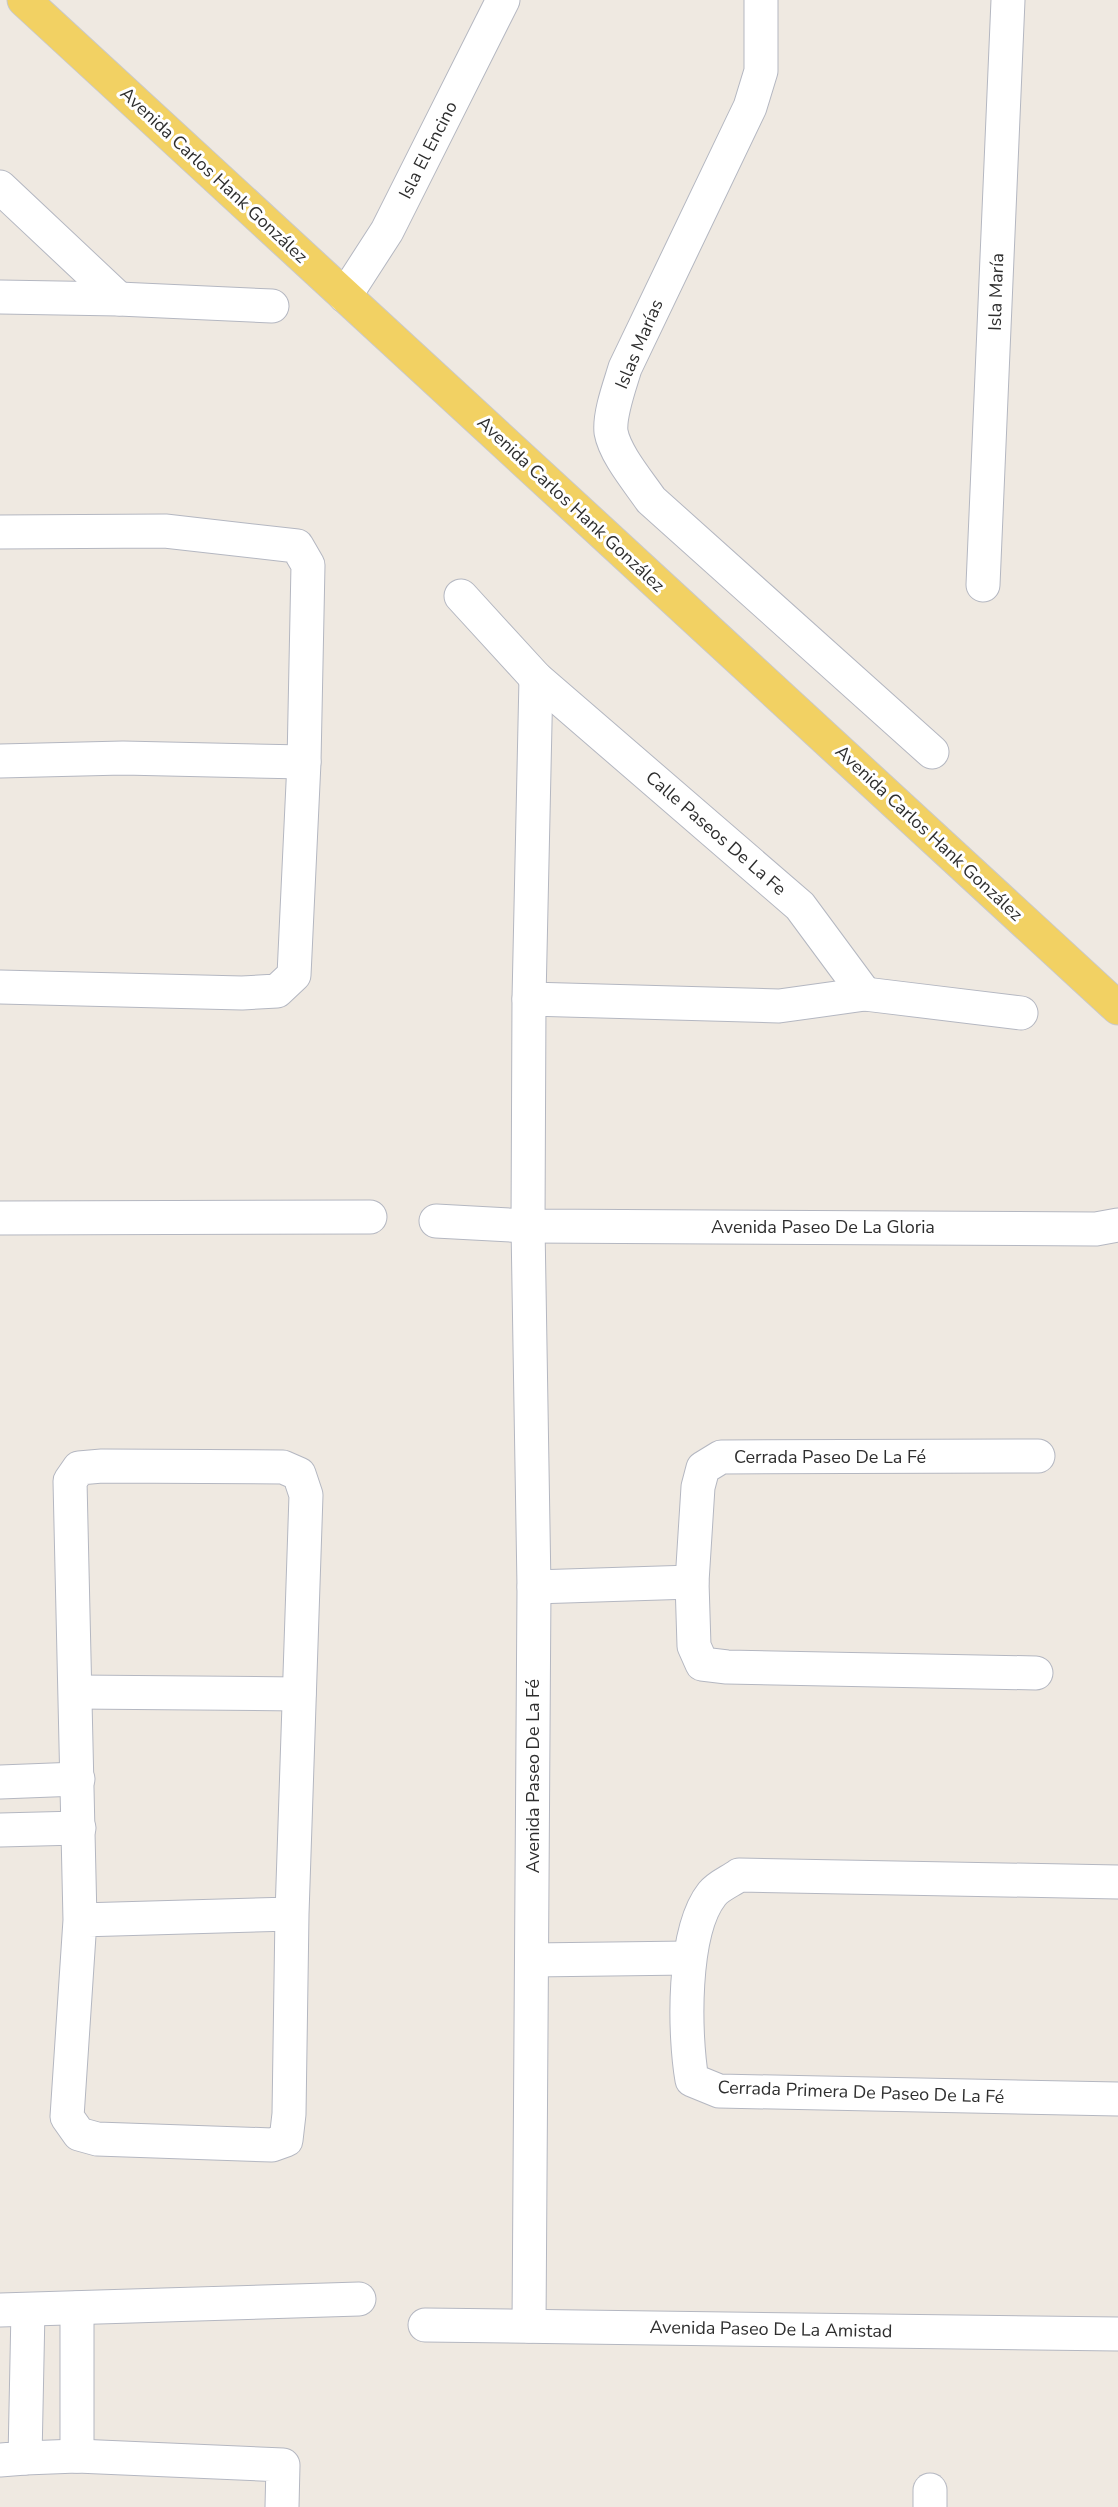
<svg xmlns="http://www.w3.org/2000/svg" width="1118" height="2507" font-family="'Nunito Sans',sans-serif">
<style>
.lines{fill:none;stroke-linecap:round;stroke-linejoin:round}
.minor-casing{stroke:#b4b7c1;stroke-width:35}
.major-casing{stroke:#c9c9c9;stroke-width:35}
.minor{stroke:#fff;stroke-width:33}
.major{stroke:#f2d163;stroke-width:33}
.labels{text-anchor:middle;stroke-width:6;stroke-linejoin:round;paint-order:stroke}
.street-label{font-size:18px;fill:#2e2e2e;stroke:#fff}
</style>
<rect width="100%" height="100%" fill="#efe9e1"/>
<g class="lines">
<defs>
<g id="minor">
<path d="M 761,0 L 761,71 L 750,107 L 625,368 C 620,385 609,414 611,432 C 615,454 638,481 651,500 L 932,752"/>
<path d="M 0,187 L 119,299"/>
<path d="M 345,296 L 387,231 L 503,0"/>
<path d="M 0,297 L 119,299 L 272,306"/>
<path d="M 0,532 L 165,531 L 297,546 L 308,565 L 304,762 L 294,975 L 277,991 L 242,993 L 0,987"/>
<path d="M 983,585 L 1008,0"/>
<path d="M 461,596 L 536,678 L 800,906 L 865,994"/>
<path d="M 0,761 L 123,758 L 304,762"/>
<path d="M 529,999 L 779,1006 L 865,994 L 1021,1013"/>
<path d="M 0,1218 L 370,1217"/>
<path d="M 436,1221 L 528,1226 L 1096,1229 L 1118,1225"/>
<path d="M 534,1587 L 692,1582"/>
<path d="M 1036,1673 L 727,1667 L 702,1664 L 694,1646 L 692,1582 L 698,1487 L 703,1468 L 721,1457 L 1038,1456"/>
<path d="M 76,1692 L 299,1694"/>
<path d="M 0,1782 L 78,1779"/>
<path d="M 0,1830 L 79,1828"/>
<path d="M 1118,1882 L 739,1875 C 731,1881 718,1886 712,1894 C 682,1932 684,2034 692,2080 L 719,2091 L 1118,2099"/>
<path d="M 80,1920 L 292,1914 L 289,2114 L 286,2140 L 272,2145 L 97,2139 L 79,2134 L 67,2117 L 80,1920 L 70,1481 L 79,1468 L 102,1466 L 283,1467 L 299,1474 L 306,1495 L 292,1914"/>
<path d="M 532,1960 L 689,1958"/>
<path d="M 0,2310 L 359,2299"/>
<path d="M 425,2325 L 1118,2334"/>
<path d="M 529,2326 L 534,1587 L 528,1226 L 529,999 L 536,678"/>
<path d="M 77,2456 L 77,2308"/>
<path d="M 25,2458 L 77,2456 L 283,2465 L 282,2507"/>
<path d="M 0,2460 L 25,2458 L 28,2310"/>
<path d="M 930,2507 L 930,2490"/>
</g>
<path id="major" d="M 24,0 L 1118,1008"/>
</defs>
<use href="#minor" class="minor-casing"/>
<use href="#major" class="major-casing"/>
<use href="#minor" class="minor"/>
<use href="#major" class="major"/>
</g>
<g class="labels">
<g class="street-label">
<text transform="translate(428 150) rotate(-63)" y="6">Isla El Encino</text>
<text transform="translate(214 175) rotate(43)" y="6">Avenida Carlos Hank González</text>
<text transform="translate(996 292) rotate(-88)" y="6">Isla María</text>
<text transform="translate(639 344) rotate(-67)" y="6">Islas Marías</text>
<text transform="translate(571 504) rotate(43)" y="6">Avenida Carlos Hank González</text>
<text transform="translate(716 833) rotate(41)" y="6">Calle Paseos De La Fe</text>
<text transform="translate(929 833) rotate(43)" y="6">Avenida Carlos Hank González</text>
<text x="823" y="1233">Avenida Paseo De La Gloria</text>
<text x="830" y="1463">Cerrada Paseo De La Fé</text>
<text transform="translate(533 1776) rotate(-90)" y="6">Avenida Paseo De La Fé</text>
<text transform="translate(861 2092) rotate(2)" y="6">Cerrada Primera De Paseo De La Fé</text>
<text transform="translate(771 2329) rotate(1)" y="6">Avenida Paseo De La Amistad</text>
</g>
</g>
</svg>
